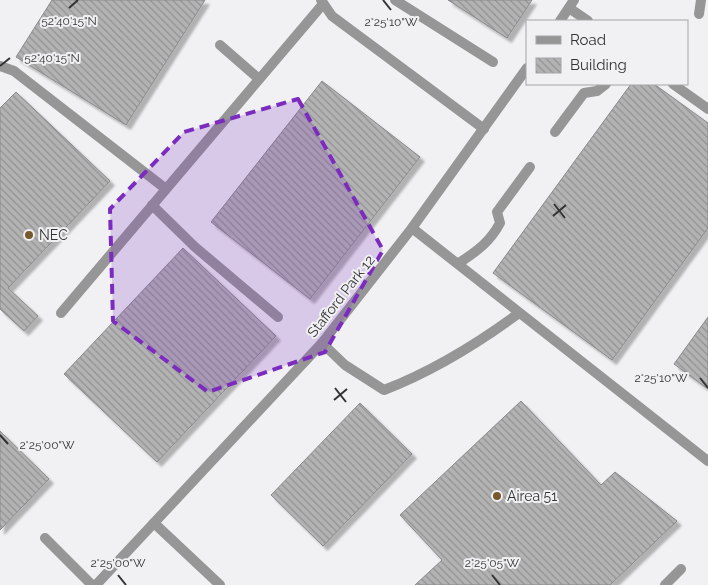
<svg xmlns="http://www.w3.org/2000/svg" width="708" height="585" font-family="Raleway,sans-serif">
<style>
.building{fill:url(#building-back-hatch);stroke:#8a898b;filter:url(#shadow)}
.lines{fill:none;stroke-linecap:round;stroke-linejoin:round}
.lane{stroke:#979696;stroke-width:10}
.street{stroke:#979696;stroke-width:10}
.marked{fill:#7b2cbf;fill-opacity:0.2;stroke:#7b2cbf;stroke-width:4;stroke-dasharray:10 6;stroke-linejoin:round}
.ticks{fill:none;stroke:#333334;stroke-width:2}
.poi-dot{fill:#76592c;stroke:#f1f1f3;stroke-width:2}
.labels{text-anchor:middle;stroke-width:4;stroke-linejoin:round;paint-order:stroke}
.poi-label{font-size:14px;fill:#333334;stroke:#f1f1f3;text-anchor:start}
.street-label{font-size:14px;fill:#333334;stroke:#f1f1f3}
.ticks-label{font-size:12px;text-anchor:middle;fill:#333334;stroke:#f1f1f3;stroke-width:4;stroke-linejoin:round;paint-order:stroke}
</style>
<defs>
<pattern id="building-back-hatch" width="6" height="6" patternUnits="userSpaceOnUse" patternTransform="scale(1.25)"><rect width="6" height="6" fill="#b4b3b4"/><path d="M-1 5l2 2M0 0l6 6M5-1l2 2" fill="none" stroke="#939293"/></pattern>
<filter id="shadow"><feDropShadow dx="4.5" dy="4.5" stdDeviation="1" flood-color="#0004"/></filter>
</defs>
<rect width="100%" height="100%" fill="#f1f1f3"/>
<g class="building">
<path d="M 52,0 L 205,0 L 126,125 L 16,57 Z"/>
<path d="M 448,0 L 532,0 L 507,38 Z"/>
<path d="M 322,81 L 420,157 L 310,299 L 211,222 Z"/>
<path d="M 631,84 L 654,84 L 708,123 L 708,228 L 612,360 L 493,273 Z"/>
<path d="M 16,92 L 110,181 L 8,288 L 38,316 L 24,331 L 0,309 L 0,108 Z"/>
<path d="M 183,248 L 276,336 L 157,462 L 64,374 Z"/>
<path d="M 708,317 L 708,389 L 674,364 Z"/>
<path d="M 521,401 L 601,485 L 615,472 L 677,521 L 610,585 L 415,585 L 442,560 L 400,515 Z"/>
<path d="M 360,403 L 412,454 L 323,546 L 271,495 Z"/>
<path d="M 0,431 L 49,479 L 0,530 Z"/>
</g>
<g class="lines">
<g class="lane">
<path d="M 395,0 L 493,62"/>
<path d="M 569,8 L 588,21"/>
<path d="M 699,14 L 701,0"/>
<path d="M 220,45 L 259,79"/>
<path d="M 0,66 L 14,71 L 166,189"/>
<path d="M 673,84 L 708,109"/>
<path d="M 555,132 L 584,93 L 597,91 L 606,84"/>
<path d="M 152,205 L 195,247 L 278,317"/>
<path d="M 412,228 L 708,461"/>
<path d="M 459,263 C 477,251 490,242 500,223 L 497,212 L 530,167"/>
<path d="M 322,343 L 345,365 L 384,390 C 433,371 477,344 519,313"/>
<path d="M 665,585 L 681,569"/>
</g>
<g class="street">
<path d="M 321,0 L 332,16 L 484,129"/>
<path d="M 560,21 L 574,0"/>
<path d="M 61,313 L 323,4"/>
<path d="M 154,523 L 220,585"/>
<path d="M 45,538 L 92,585"/>
<path d="M 96,585 L 322,343 L 412,228 L 527,68"/>
</g>
</g>
<path class="marked" d="M 298,99 L 383,250 L 325,352 L 208,392 L 113,321 L 110,209 L 184,132 Z"/>
<path class="ticks" d="M 383,0 L 391,10M 69,8 L 78,0M 0,66 L 10,58M 554,204 L 565,218M 553,216 L 566,205M 700,378 L 708,388M 335,388 L 346,402M 334,400 L 347,389M 0,435 L 8,444M 118,575 L 126,585M 492,575 L 500,585"/>
<g class="poi-dot">
<circle cx="29" cy="235" r="5"/>
<circle cx="497" cy="496" r="5"/>
</g>
<g class="labels">
<g class="poi-label">
<text x="39" y="240">NEC</text>
<text x="507" y="501">Airea 51</text>
</g>
<g class="street-label">
<text transform="translate(341 296) rotate(-52)" y="5">Stafford Park 12</text>
</g>
</g>
<g class="ticks-label">
<text x="69" y="25">52°40'15"N</text>
<text x="391" y="26">2°25'10"W</text>
<text x="52" y="62">52°40'15"N</text>
<text x="661" y="382">2°25'10"W</text>
<text x="47" y="449">2°25'00"W</text>
<text x="118" y="567">2°25'00"W</text>
<text x="492" y="567">2°25'05"W</text>
</g>
<rect x="526" y="20" width="162" height="65" fill="#f1f1f3" stroke="#a5a5a7"/>
<rect x="536" y="36" width="25" height="8" fill="#979696" stroke="#a5a5a7"/>
<text x="570" y="45" font-size="15" fill="#333334">Road</text>
<rect x="536" y="58" width="25" height="15" fill="url(#building-back-hatch)" stroke="#a5a5a7"/>
<text x="570" y="70" font-size="15" fill="#333334">Building</text>
</svg>
